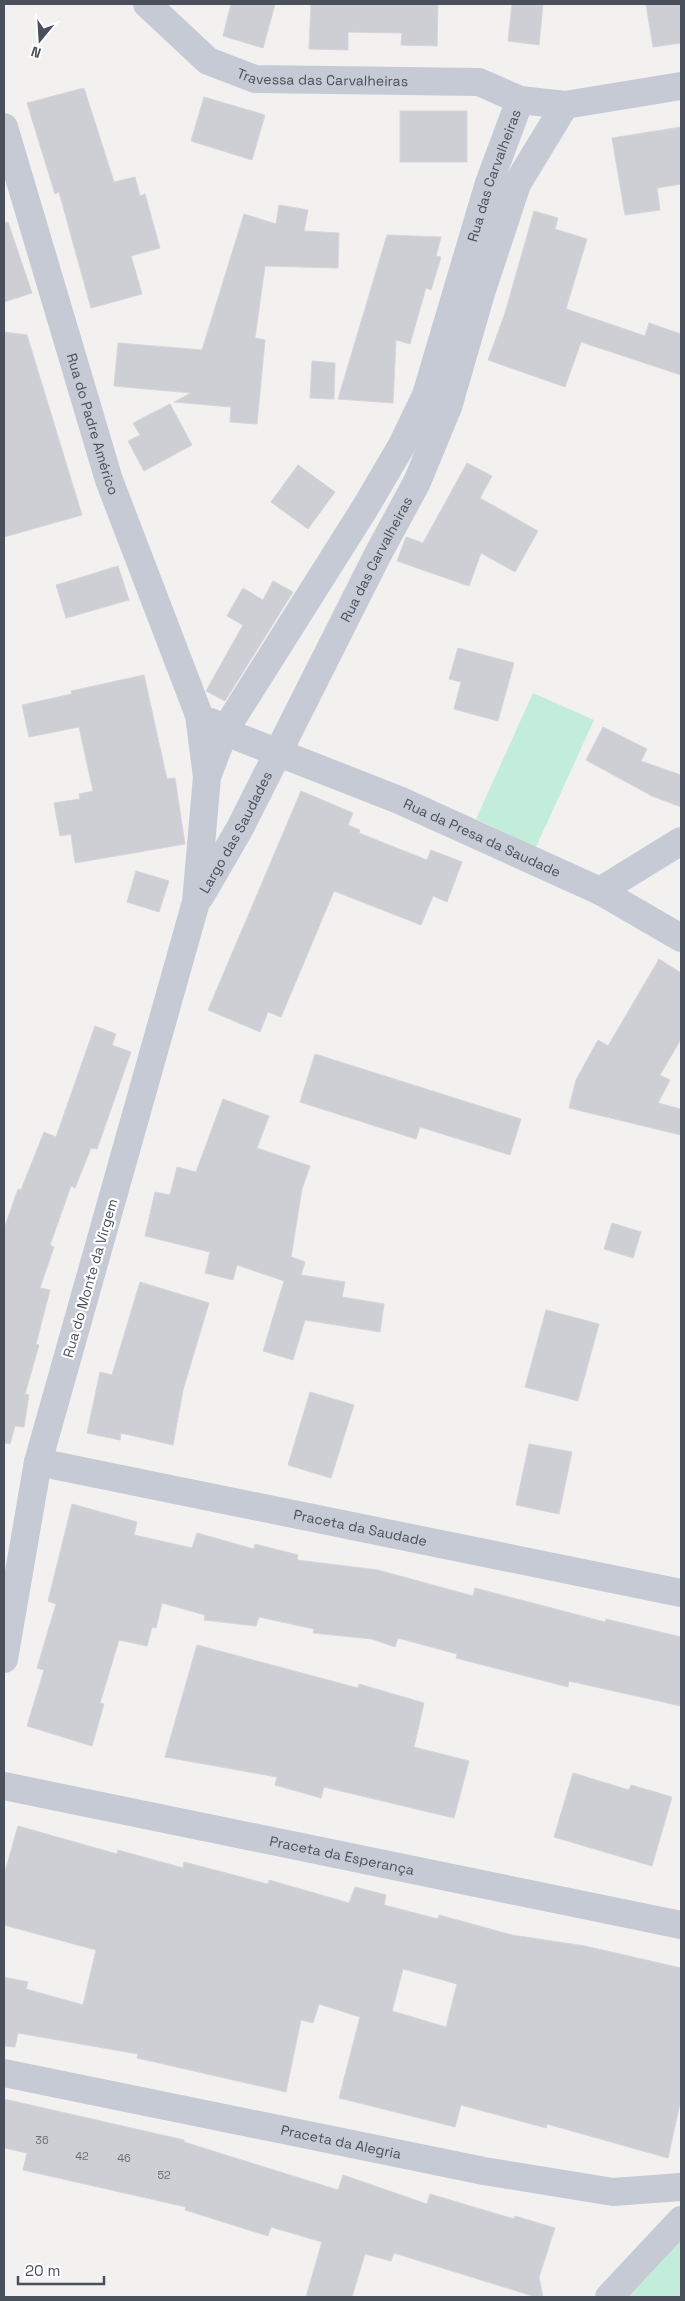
<svg xmlns="http://www.w3.org/2000/svg" width="685" height="2301" font-family="'Space Grotesk',sans-serif">
<style>
.grass{fill:#c2edda}
.building{fill:#cdcfd4;stroke:#d5d5db;fill-rule:evenodd}
.lines{fill:none;stroke-linecap:round;stroke-linejoin:round}
.minor{stroke:#c5cad4;stroke-width:28}
.labels{text-anchor:middle;stroke-width:4.5;stroke-linejoin:round;paint-order:stroke}
.number-label{font-size:11px;fill:#6a707a}
.street-label{font-size:14px;fill:#49505c;stroke:#fff}
</style>
<rect width="100%" height="100%" fill="#f2f1f0"/>
<g class="grass">
<path d="M 533,693 L 594,720 L 536,847 L 476,819 Z"/>
<path d="M 681,2236 L 681,2297 L 622,2297 Z"/>
</g>
<g class="building">
<path d="M 231,4 L 275,4 L 263,48 L 223,36 Z"/>
<path d="M 311,4 L 438,4 L 437,46 L 401,45 L 402,33 L 348,32 L 348,50 L 309,49 Z"/>
<path d="M 512,4 L 543,4 L 539,45 L 508,41 Z"/>
<path d="M 646,4 L 681,4 L 681,43 L 653,47 Z"/>
<path d="M 84,88 L 114,182 L 135,177 L 140,196 L 145,194 L 160,248 L 131,256 L 142,294 L 91,308 L 59,192 L 55,194 L 27,103 Z"/>
<path d="M 204,97 L 265,115 L 252,160 L 191,141 Z"/>
<rect x="400" y="111" width="67" height="51"/>
<path d="M 681,127 L 681,184 L 657,188 L 660,210 L 625,215 L 612,138 Z"/>
<path d="M 279,205 L 308,210 L 304,231 L 339,233 L 338,268 L 265,266 L 255,338 L 265,340 L 257,424 L 230,422 L 231,407 L 174,402 L 191,393 L 114,386 L 118,343 L 202,350 L 244,214 L 276,224 Z"/>
<path d="M 534,211 L 558,218 L 555,229 L 587,239 L 566,309 L 645,336 L 649,323 L 681,334 L 681,375 L 581,342 L 565,387 L 488,360 L 505,313 Z"/>
<path d="M 8,222 L 32,293 L 4,302 L 4,223 Z"/>
<path d="M 387,235 L 441,237 L 436,256 L 441,257 L 431,290 L 426,288 L 410,344 L 396,340 L 393,403 L 338,399 Z"/>
<path d="M 4,332 L 27,335 L 82,515 L 4,537 Z"/>
<path d="M 312,361 L 335,363 L 334,399 L 310,398 Z"/>
<path d="M 170,404 L 192,445 L 144,471 L 128,441 L 140,435 L 133,423 Z"/>
<path d="M 467,463 L 492,476 L 480,498 L 538,531 L 515,572 L 481,553 L 469,586 L 397,561 L 406,537 L 423,543 Z"/>
<path d="M 298,465 L 335,492 L 308,529 L 271,502 Z"/>
<path d="M 118,566 L 129,600 L 66,618 L 56,585 Z"/>
<path d="M 273,581 L 293,592 L 225,701 L 206,691 L 243,625 L 227,616 L 243,588 L 263,600 Z"/>
<path d="M 458,648 L 514,663 L 498,721 L 454,709 L 461,682 L 449,679 Z"/>
<path d="M 144,675 L 167,779 L 175,778 L 185,844 L 75,863 L 71,834 L 60,836 L 54,803 L 80,799 L 79,794 L 93,791 L 79,727 L 29,737 L 22,705 L 72,694 L 71,691 Z"/>
<path d="M 603,727 L 647,749 L 641,761 L 681,775 L 681,807 L 652,796 L 586,760 Z"/>
<path d="M 301,791 L 353,813 L 348,825 L 360,830 L 359,833 L 427,860 L 431,850 L 462,862 L 447,902 L 433,896 L 421,925 L 334,891 L 281,1017 L 268,1012 L 260,1032 L 208,1010 Z"/>
<path d="M 136,871 L 169,881 L 159,912 L 127,902 Z"/>
<path d="M 659,959 L 681,973 L 681,1039 L 660,1075 L 670,1080 L 658,1103 L 681,1109 L 681,1135 L 569,1108 L 576,1080 L 598,1040 L 608,1046 Z"/>
<path d="M 95,1026 L 116,1034 L 112,1045 L 131,1052 L 97,1149 L 91,1148 L 75,1188 L 71,1186 L 50,1245 L 54,1247 L 40,1288 L 50,1290 L 36,1344 L 39,1345 L 25,1394 L 29,1395 L 24,1427 L 15,1426 L 10,1444 L 4,1443 L 4,1229 L 18,1189 L 21,1190 L 44,1132 L 56,1137 Z"/>
<path d="M 315,1054 L 521,1119 L 510,1155 L 420,1127 L 416,1139 L 300,1102 Z"/>
<path d="M 223,1099 L 269,1116 L 257,1148 L 310,1166 L 302,1189 L 291,1257 L 305,1262 L 301,1275 L 345,1282 L 342,1297 L 384,1304 L 380,1332 L 305,1320 L 293,1360 L 263,1351 L 284,1281 L 237,1265 L 233,1280 L 205,1273 L 210,1252 L 145,1236 L 155,1192 L 170,1195 L 177,1167 L 196,1172 Z"/>
<path d="M 612,1223 L 641,1232 L 633,1258 L 604,1249 Z"/>
<path d="M 140,1282 L 209,1303 L 183,1390 L 173,1445 L 121,1433 L 120,1440 L 87,1433 L 100,1372 L 112,1375 Z"/>
<path d="M 546,1310 L 599,1324 L 578,1401 L 525,1387 Z"/>
<path d="M 310,1392 L 354,1405 L 331,1478 L 288,1465 Z"/>
<path d="M 529,1444 L 572,1452 L 559,1514 L 516,1505 Z"/>
<path d="M 72,1504 L 137,1522 L 134,1535 L 192,1548 L 197,1533 L 254,1549 L 255,1544 L 298,1555 L 297,1560 L 378,1570 L 473,1596 L 475,1588 L 605,1622 L 606,1619 L 681,1637 L 681,1706 L 569,1681 L 568,1687 L 456,1658 L 457,1654 L 398,1638 L 395,1647 L 372,1639 L 313,1633 L 314,1629 L 259,1617 L 256,1626 L 204,1620 L 205,1615 L 162,1603 L 156,1628 L 152,1627 L 147,1646 L 119,1640 L 100,1703 L 104,1704 L 92,1746 L 27,1726 L 44,1670 L 37,1668 L 56,1604 L 48,1601 Z"/>
<path d="M 197,1645 L 358,1688 L 359,1684 L 424,1703 L 414,1747 L 469,1761 L 454,1818 L 324,1787 L 321,1798 L 275,1785 L 277,1777 L 165,1757 Z"/>
<path d="M 573,1773 L 629,1790 L 631,1785 L 672,1797 L 652,1866 L 554,1837 Z"/>
<path d="M 18,1826 L 117,1854 L 118,1850 L 183,1868 L 184,1862 L 268,1884 L 269,1880 L 349,1903 L 355,1887 L 386,1895 L 384,1905 L 438,1919 L 439,1915 L 512,1935 L 585,1946 L 681,1968 L 681,2099 L 668,2158 L 547,2124 L 546,2128 L 461,2105 L 455,2127 L 339,2098 L 360,2017 L 319,2004 L 313,2023 L 301,2020 L 286,2092 L 137,2058 L 138,2054 L 18,2033 L 15,2047 L 4,2046 L 4,1977 L 28,1982 L 26,1989 L 83,2005 L 96,1950 L 4,1925 L 4,1875 ZM 403,1969 L 457,1984 L 446,2027 L 392,2011 Z"/>
<path d="M 4,2099 L 184,2140 L 184,2142 L 338,2190 L 343,2175 L 427,2204 L 430,2194 L 514,2219 L 515,2216 L 555,2228 L 539,2277 L 543,2297 L 536,2297 L 394,2253 L 391,2261 L 365,2254 L 352,2297 L 306,2297 L 322,2242 L 271,2227 L 268,2236 L 185,2210 L 186,2207 L 23,2170 L 27,2153 L 4,2148 Z"/>
</g>
<g class="lines">
<g class="minor">
<path id="s1" d="M 147,4 L 208,61 L 255,79 L 479,82 L 520,100 L 565,105 L 681,86"/>
<path id="s2" d="M 4,127 L 109,480 L 199,715 L 207,777 L 196,902 L 38,1462 L 4,1659"/>
<path id="s3" d="M 211,722 L 238,737 L 399,800 L 600,891 L 681,938"/>
<path id="s4" d="M 208,774 L 225,730 L 365,508 L 402,445 L 426,395 L 489,183 L 520,100"/>
<path d="M 600,891 L 681,841"/>
<path id="s5" d="M 200,897 L 240,828 L 377,556 L 417,482 L 448,407 L 481,293 L 517,184 L 565,105"/>
<path id="s6" d="M 38,1462 L 681,1593"/>
<path id="s7" d="M 4,1786 L 681,1925"/>
<path id="s8" d="M 4,2073 L 484,2171 L 613,2192 L 681,2187"/>
<path d="M 609,2297 L 681,2220"/>
</g>
</g>
<g class="labels">
<g class="number-label">
<text x="42" y="2144">36</text>
<text x="82" y="2160">42</text>
<text x="124" y="2162">46</text>
<text x="164" y="2179">52</text>
</g>
<g class="street-label">
<text dy="5" stroke="none"><textPath href="#s1" startOffset="201">Travessa das Carvalheiras</textPath></text>
<text dy="5" stroke="none"><textPath href="#s4" startOffset="668">Rua das Carvalheiras</textPath></text>
<text dy="5" stroke="none"><textPath href="#s2" startOffset="310">Rua do Padre Américo</textPath></text>
<text dy="5" stroke="none"><textPath href="#s5" startOffset="381">Rua das Carvalheiras</textPath></text>
<text dy="5" stroke="none"><textPath href="#s5" startOffset="74">Largo das Saudades</textPath></text>
<text dy="5" stroke="none"><textPath href="#s3" startOffset="295">Rua da Presa da Saudade</textPath></text>
<text transform="translate(90 1278) rotate(-74)" y="5">Rua do Monte da Virgem</text>
<text dy="5" stroke="none"><textPath href="#s6" startOffset="329">Praceta da Saudade</textPath></text>
<text dy="5" stroke="none"><textPath href="#s7" startOffset="345">Praceta da Esperança</textPath></text>
<text dy="5" stroke="none"><textPath href="#s8" startOffset="344">Praceta da Alegria</textPath></text>
</g>
</g>
<rect width="685" height="2301" fill="none" stroke="#49505c" stroke-width="10"/>
<g transform="translate(40 40) rotate(198)" stroke="#ffffff" stroke-width="4" paint-order="stroke">
<path d="M0-4L9 19L0 12L-9 19Z" fill="#49505c"/>
<text y="-8" font-size="14" font-weight="bold" text-anchor="middle" fill="#49505c">N</text>
</g>
<path d="M18 2276v8h86v-8" fill="none" stroke="#49505c" stroke-width="2.5"/>
<text x="25" y="2276" font-size="15" fill="#49505c" stroke="#ffffff" stroke-width="4" paint-order="stroke">20 m</text>
</svg>
